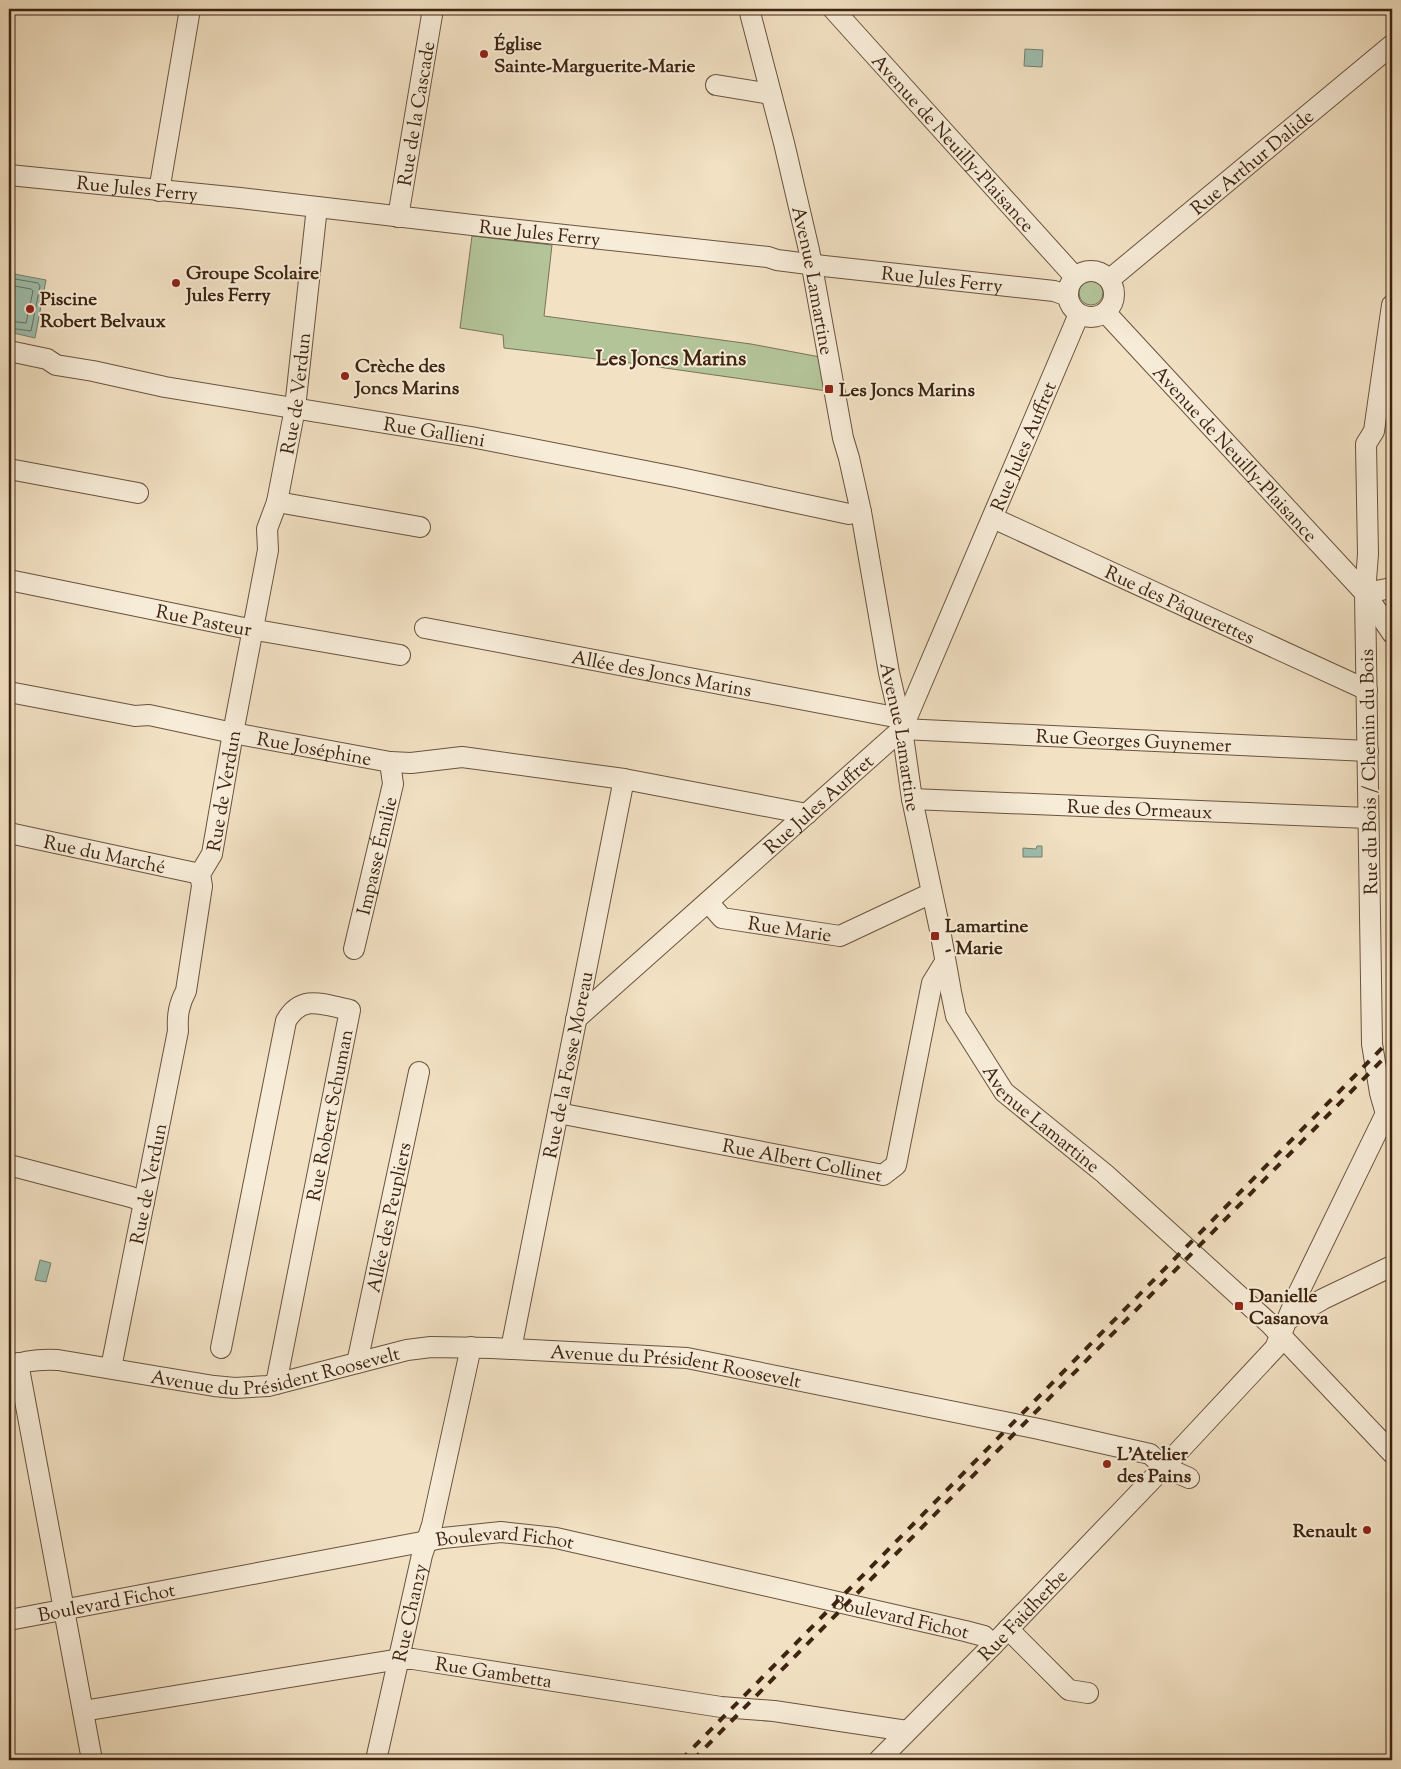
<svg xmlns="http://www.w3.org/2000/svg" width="1401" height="1769" font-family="'Sorts Mill Goudy',serif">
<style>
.green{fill:#b4c499;stroke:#787455}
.water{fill:#9dbead;stroke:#77806f}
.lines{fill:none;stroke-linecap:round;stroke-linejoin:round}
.shore{stroke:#6d715f;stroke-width:1}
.minor-casing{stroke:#6a533e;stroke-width:22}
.minor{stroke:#f7ecd8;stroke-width:20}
.rail{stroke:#3d2411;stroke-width:4;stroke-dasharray:9 9;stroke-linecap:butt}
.poi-dot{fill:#8f2418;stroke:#f7ecd8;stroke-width:2}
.labels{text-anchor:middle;stroke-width:4;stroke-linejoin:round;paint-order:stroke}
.poi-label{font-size:19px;font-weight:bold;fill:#3d2411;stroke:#f7ecd8;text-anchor:start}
.street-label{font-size:19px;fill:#3d2411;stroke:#f7ecd8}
.quarter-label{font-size:21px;font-weight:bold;fill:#3d2411;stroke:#f7ecd8}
</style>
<rect width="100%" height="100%" fill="#f2e1c3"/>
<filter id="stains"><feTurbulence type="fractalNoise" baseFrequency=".004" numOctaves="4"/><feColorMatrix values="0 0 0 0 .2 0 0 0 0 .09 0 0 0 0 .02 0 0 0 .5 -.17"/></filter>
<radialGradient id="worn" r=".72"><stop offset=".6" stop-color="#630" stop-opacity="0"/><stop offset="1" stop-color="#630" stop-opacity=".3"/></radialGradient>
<g class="green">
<path d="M 472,236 L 552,245 L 544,316 L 751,344 L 820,357 L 827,391 L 630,363 L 504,348 L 503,335 L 460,328 Z"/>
<circle cx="1091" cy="293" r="12"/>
</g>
<g class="water">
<path d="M 1025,49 L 1043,50 L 1042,67 L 1024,66 Z"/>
<path d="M 9,273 L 46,280 L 35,338 L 9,332 Z"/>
<path d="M 1037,846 L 1042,846 L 1042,857 L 1023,857 L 1023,848 L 1036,849 Z"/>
<path d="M 40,1260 L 51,1263 L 46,1282 L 35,1280 Z"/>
</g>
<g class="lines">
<g class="shore">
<path d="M 9,278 L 38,283 L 40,286 L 31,331 L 9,328"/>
<path d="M 9,285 L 31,289 L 33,291 L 26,323 L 9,321"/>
</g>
<defs>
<g id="minor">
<path id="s1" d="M 749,9 L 784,143 L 809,250 L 843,438 L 849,458 L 861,512 L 889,673 L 902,729 L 912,799 L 940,930 L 951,992 L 956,1016 L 1004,1092 L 1105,1174 L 1269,1323 L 1392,1453"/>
<path id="s2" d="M 833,9 L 1075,277"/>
<path d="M 716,85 L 771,94"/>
<path id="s3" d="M 9,175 L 240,198 L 481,226 L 768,257 L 777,260 L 824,266 L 1054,291 L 1068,296"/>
<path d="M 159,191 L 190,9"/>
<path id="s4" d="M 398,217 L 433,9"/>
<circle cx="1091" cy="294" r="23"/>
<path id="s5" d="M 1110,279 L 1392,45"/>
<path id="s6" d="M 1106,313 L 1365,593 L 1392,633"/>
<path id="s7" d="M 9,351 L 47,359 L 56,365 L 93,371 L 165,387 L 471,437 L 676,477 L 849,514 L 861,512"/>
<path d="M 9,469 L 138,493"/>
<path d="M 277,502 L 420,527"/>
<path id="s8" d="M 993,518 L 1367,690"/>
<path id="s9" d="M 9,580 L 239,627 L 400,655"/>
<path d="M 1365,593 L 1392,588"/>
<path id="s10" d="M 425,628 L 900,718"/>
<path id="s11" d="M 9,692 L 135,716 L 149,715 L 233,733 L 390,762 L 411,763 L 462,757 L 624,779 L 807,814"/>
<path id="s12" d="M 902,729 L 1368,751"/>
<path id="s13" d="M 912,799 L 1368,818"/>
<path id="s14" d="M 9,833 L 200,874"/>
<path id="s15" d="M 708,902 L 722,918 L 840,936 L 923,897 L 931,895"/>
<path id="s16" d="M 354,949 L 393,784 L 390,762"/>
<path id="s17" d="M 576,1019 L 902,729 L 1079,314"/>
<path id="s18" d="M 558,1113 L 883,1175 L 896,1165 L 932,983 L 945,962"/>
<path d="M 1386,1114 L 1380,1093 L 1372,1044 L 1365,593 L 1368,554 L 1366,444 L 1374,431 L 1392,305"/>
<path d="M 9,1165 L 131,1197 L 144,1202"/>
<path d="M 1287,1320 L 1298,1294 L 1391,1103"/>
<path d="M 221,1348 L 286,1021 C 302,993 324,1005 350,1010 L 276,1384"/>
<path id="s19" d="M 511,1349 L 624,779"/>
<path d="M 18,1363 L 92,1760"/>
<path id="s20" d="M 357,1363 L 419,1072"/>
<path id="s21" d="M 9,1367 C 25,1360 40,1359 58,1360 L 214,1386 L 235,1388 L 268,1386 L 407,1350 L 431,1347 L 492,1348 L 687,1358 L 1039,1429 L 1150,1454 L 1164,1467 L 1189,1478"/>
<path id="s22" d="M 111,1368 L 178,1031 C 177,1015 179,1004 186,991 L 202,886 L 200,874 L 212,854 L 233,733 L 268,550 L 267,529 L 277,502 L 295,408 L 317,207"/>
<path id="s23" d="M 9,1620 L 443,1538 L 501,1532 L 556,1538 L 965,1631 L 984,1636 L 993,1645"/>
<path d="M 1008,1629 L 1069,1690 L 1088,1693"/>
<path id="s24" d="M 83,1711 L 400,1659 L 413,1659 L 721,1707 L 774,1711 L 907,1731"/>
<path id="s25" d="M 376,1760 L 422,1555 L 432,1525 L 471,1347"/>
<path id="s26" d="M 879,1760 L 993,1645 L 1164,1467 L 1275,1348 L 1287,1320 L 1323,1299 L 1392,1266"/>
</g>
</defs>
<use href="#minor" class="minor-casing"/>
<use href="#minor" class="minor"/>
<g class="rail">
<path d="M 681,1760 L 1392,1038"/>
<path d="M 693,1760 L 1392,1050"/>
</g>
</g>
<g class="poi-dot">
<circle cx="484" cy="54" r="5"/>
<circle cx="176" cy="283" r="5"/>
<circle cx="30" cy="309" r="5"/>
<circle cx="345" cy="376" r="5"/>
<rect x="824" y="384" width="10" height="10" rx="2.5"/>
<rect x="930" y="931" width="10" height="10" rx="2.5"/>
<rect x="1234" y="1301" width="10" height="10" rx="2.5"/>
<circle cx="1107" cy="1464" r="5"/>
<circle cx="1367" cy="1530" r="5"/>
</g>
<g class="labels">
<g class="poi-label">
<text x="494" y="50">Église<tspan x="494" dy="22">Sainte-Marguerite-Marie</tspan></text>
<text x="186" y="279">Groupe Scolaire<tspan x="186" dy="22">Jules Ferry</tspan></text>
<text x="40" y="305">Piscine<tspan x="40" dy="22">Robert Belvaux</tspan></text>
<text x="355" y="372">Crèche des<tspan x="355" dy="22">Joncs Marins</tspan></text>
<text x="839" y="396">Les Joncs Marins</text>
<text x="945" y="932">Lamartine<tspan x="945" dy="22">- Marie</tspan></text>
<text x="1249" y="1302">Danielle<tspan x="1249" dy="22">Casanova</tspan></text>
<text x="1117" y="1460">L'Atelier<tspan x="1117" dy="22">des Pains</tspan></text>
<text x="1357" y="1537" text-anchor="end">Renault</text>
</g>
<g class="street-label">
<text dy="7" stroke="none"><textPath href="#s4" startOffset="105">Rue de la Cascade</textPath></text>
<text dy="7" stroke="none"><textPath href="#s2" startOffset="180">Avenue de Neuilly-Plaisance</textPath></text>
<text dy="7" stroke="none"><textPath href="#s5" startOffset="184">Rue Arthur Dalide</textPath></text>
<text dy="7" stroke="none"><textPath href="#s3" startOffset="129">Rue Jules Ferry</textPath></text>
<text dy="7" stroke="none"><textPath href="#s3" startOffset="534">Rue Jules Ferry</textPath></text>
<text dy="7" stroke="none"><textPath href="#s3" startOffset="939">Rue Jules Ferry</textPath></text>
<text dy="7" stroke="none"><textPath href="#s1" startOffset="279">Avenue Lamartine</textPath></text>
<text dy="7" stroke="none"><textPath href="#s22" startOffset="996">Rue de Verdun</textPath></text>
<text dy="7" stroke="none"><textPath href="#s7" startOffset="434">Rue Gallieni</textPath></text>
<text dy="7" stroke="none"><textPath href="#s17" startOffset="744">Rue Jules Auffret</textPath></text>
<text dy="7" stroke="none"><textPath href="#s6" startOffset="191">Avenue de Neuilly-Plaisance</textPath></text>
<text dy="7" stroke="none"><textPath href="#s8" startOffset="206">Rue des Pâquerettes</textPath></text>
<text dy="7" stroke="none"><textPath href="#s9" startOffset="199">Rue Pasteur</textPath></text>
<text dy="7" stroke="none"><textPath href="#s10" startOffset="241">Allée des Joncs Marins</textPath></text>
<text dy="7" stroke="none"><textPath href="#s1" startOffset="744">Avenue Lamartine</textPath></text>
<text dy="7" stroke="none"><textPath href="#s12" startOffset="232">Rue Georges Guynemer</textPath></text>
<text dy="7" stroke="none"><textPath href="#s11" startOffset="311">Rue Joséphine</textPath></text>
<text transform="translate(1368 772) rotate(-91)" y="7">Rue du Bois / Chemin du Bois</text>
<text dy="7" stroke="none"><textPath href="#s22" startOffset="591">Rue de Verdun</textPath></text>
<text dy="7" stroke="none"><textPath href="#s17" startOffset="324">Rue Jules Auffret</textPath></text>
<text dy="7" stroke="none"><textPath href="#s13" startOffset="228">Rue des Ormeaux</textPath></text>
<text dy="7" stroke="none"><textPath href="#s14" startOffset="98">Rue du Marché</textPath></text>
<text dy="7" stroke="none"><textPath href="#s16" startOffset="96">Impasse Émilie</textPath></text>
<text dy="7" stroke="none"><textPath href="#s15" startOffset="90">Rue Marie</textPath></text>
<text dy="7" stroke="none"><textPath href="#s19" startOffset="290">Rue de la Fosse Moreau</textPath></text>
<text transform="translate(329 1115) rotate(-79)" y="7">Rue Robert Schuman</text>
<text dy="7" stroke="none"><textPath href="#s1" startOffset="1164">Avenue Lamartine</textPath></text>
<text dy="7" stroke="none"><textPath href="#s18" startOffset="249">Rue Albert Collinet</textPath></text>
<text dy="7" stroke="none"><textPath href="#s22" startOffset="188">Rue de Verdun</textPath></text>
<text dy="7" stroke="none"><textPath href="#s20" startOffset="149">Allée des Peupliers</textPath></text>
<text dy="7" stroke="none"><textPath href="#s21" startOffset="271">Avenue du Président Roosevelt</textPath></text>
<text dy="7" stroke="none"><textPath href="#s21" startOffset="676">Avenue du Président Roosevelt</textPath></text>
<text dy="7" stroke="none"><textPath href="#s23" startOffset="504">Boulevard Fichot</textPath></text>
<text dy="7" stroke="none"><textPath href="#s23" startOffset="99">Boulevard Fichot</textPath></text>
<text dy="7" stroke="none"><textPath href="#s25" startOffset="151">Rue Chanzy</textPath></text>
<text dy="7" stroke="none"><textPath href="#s26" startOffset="204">Rue Faidherbe</textPath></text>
<text dy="7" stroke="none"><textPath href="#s23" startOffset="909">Boulevard Fichot</textPath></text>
<text dy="7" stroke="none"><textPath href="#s24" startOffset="416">Rue Gambetta</textPath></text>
</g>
<g class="quarter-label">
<text x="671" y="365">Les Joncs Marins</text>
</g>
</g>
<rect width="1401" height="1769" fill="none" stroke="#f2e1c3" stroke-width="30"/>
<rect x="10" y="10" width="1381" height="1749" fill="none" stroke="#3d2411" stroke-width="2.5"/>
<rect x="15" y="15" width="1371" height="1739" fill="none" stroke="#3d2411"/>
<rect width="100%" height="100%" filter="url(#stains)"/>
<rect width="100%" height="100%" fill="url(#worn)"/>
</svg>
